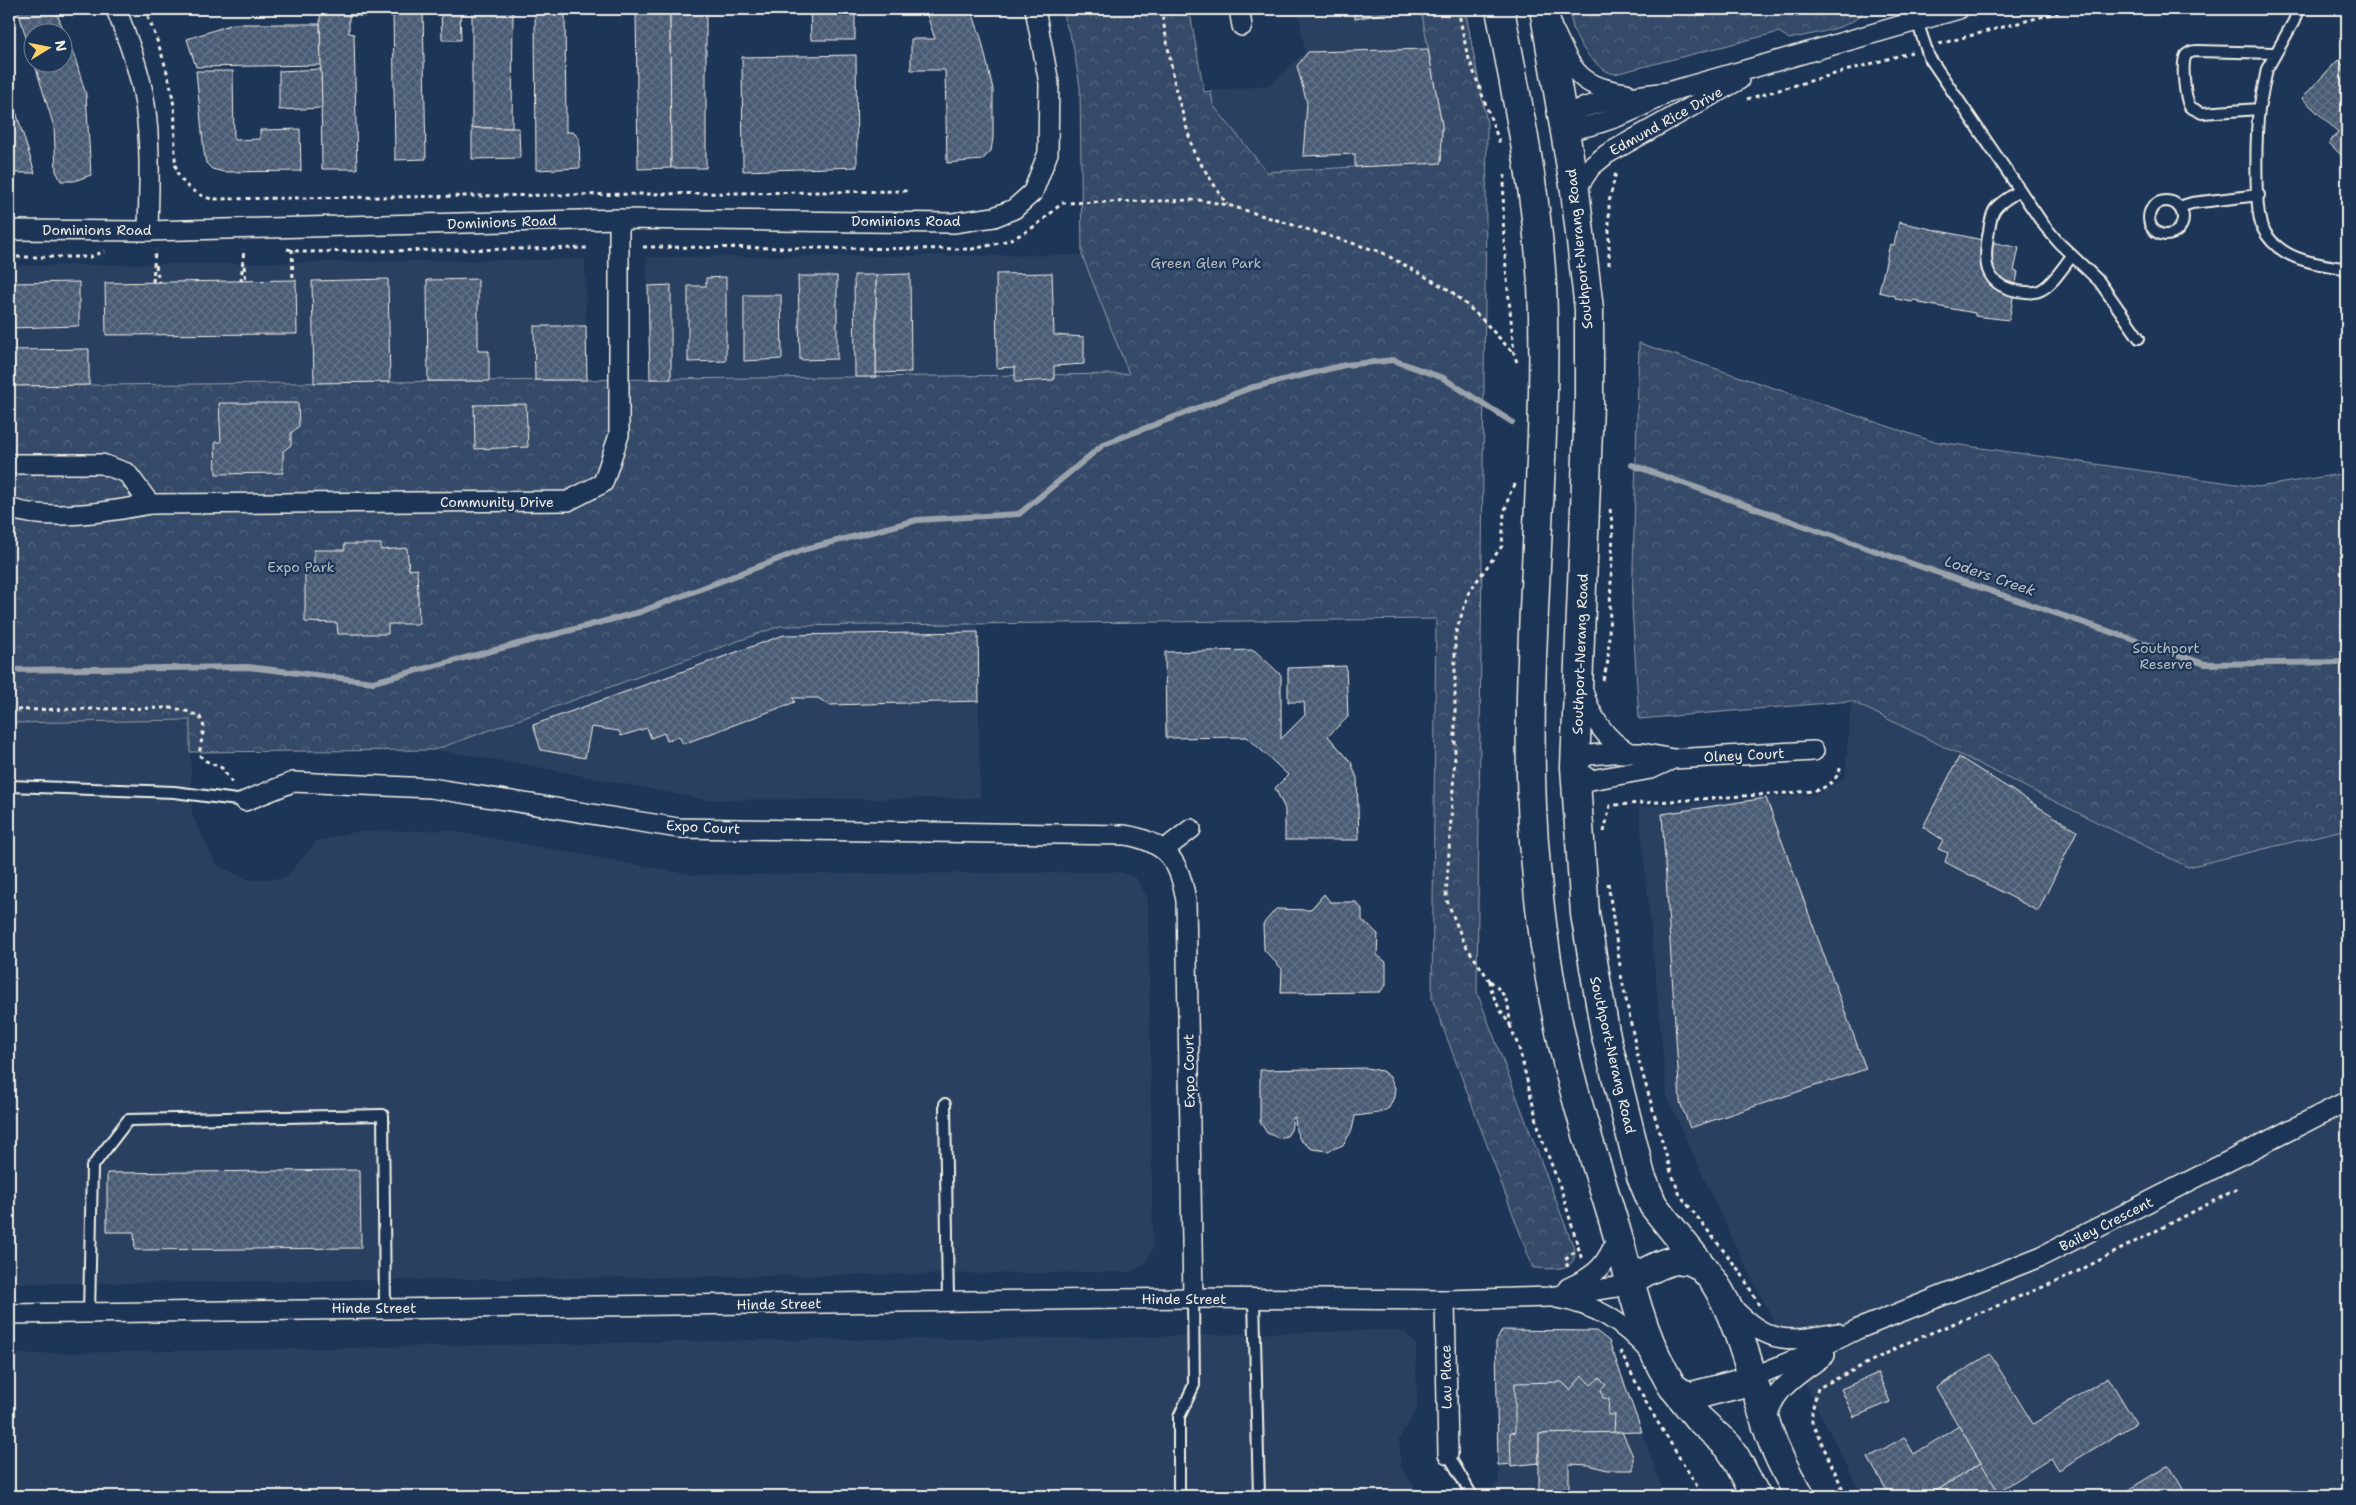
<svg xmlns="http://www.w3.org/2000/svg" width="2356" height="1505" font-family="'Shantell Sans',sans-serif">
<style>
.built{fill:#2a4060}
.park{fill:url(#park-crowns);stroke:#949ea8}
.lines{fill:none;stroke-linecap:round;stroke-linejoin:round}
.stream{stroke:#9aa2ab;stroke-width:6}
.building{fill:url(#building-cross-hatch);stroke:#f4f1e8}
.service-casing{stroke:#f4f1e8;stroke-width:14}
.minor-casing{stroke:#f4f1e8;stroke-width:22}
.primary-casing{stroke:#f4f1e8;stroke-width:31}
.path{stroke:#f4f1e8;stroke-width:3;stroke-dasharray:4 4;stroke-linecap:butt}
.service{stroke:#1d3557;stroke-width:10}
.minor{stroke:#1d3557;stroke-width:19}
.primary{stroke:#1d3557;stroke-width:28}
.labels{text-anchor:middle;stroke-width:4.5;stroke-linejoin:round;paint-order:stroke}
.street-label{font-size:14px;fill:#f4f1e8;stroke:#1d3557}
.park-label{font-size:14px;fill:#bbbfc1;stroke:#1d3557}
.water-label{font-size:15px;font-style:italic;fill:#c0c3c4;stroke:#1d3557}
</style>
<defs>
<pattern id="park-crowns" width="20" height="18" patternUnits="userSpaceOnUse" patternTransform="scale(1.25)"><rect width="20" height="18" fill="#354a67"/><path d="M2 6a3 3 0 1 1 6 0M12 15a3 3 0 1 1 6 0" fill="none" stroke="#53657d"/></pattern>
<pattern id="building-cross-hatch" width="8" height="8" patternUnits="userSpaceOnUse" patternTransform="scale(1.25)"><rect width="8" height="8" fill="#485b74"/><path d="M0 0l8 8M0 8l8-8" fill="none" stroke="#637388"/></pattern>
</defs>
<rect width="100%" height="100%" fill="#1d3557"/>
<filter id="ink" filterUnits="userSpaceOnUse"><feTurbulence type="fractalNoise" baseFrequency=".02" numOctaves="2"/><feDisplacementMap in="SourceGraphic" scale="10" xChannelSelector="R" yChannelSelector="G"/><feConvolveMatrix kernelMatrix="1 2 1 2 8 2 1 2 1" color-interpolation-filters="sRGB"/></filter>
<g filter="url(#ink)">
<g class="built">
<path d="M 1298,9 L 1421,9 L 1442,125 L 1441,163 L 1267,172 L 1213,105 L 1211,91 L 1270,85 L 1305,52 Z"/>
<path d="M 1082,255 L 1130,374 L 650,379 L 647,257 Z"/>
<path d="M 585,259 L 587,380 L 9,386 L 9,266 Z"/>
<path d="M 978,624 L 980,798 L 705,800 L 527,765 L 434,750 L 780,626 Z"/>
<path d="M 1851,701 L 2188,867 L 2347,829 L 2347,1496 L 1862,1496 L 1734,1243 L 1667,1097 L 1639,807 L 1817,794 L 1845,777 Z"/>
<path d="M 190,720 L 192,815 L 216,864 L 249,880 L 285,878 L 317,841 L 354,832 L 447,830 L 693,875 L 1118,872 L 1135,877 L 1148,899 L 1153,1248 L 1146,1263 L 1131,1272 L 118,1283 L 9,1283 L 9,723 Z"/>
<path d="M 1384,1330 L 1405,1332 L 1416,1345 L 1417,1409 L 1399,1439 L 1401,1467 L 1420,1495 L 1429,1496 L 9,1496 L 9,1354 L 761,1340 L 1104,1338 Z"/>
<path d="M 1502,1330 L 1596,1331 L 1609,1341 L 1662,1488 L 1667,1496 L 1477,1496 L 1483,1495 L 1499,1482 L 1496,1342 Z"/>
</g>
<g class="park">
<path d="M 1061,9 L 1191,9 L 1190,13 L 1204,92 L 1211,91 L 1213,105 L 1267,172 L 1441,162 L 1442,125 L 1421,9 L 1465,9 L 1487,124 L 1477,992 L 1575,1251 C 1576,1274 1549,1268 1533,1268 L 1432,998 L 1436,619 L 780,626 L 434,750 L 190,752 L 190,720 L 9,723 L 9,386 L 1129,374 L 1082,255 L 1080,87 L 1073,44 Z"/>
<path d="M 1569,9 L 1865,9 C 1856,29 1809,34 1789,39 L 1779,32 L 1615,74 C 1600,72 1582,50 1576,36 C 1572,28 1571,18 1569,9 Z"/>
<path d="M 1639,343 L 1932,441 L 2258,487 L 2347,473 L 2347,829 L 2188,867 L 1851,701 L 1639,719 L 1632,607 Z"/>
</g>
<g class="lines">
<g class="stream">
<path d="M 1632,465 L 1967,583 L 2205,664 L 2347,662"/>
<path d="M 9,670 L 248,667 L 373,682 L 640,612 L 802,550 L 917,520 L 1019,514 L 1104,444 L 1250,388 L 1345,365 L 1393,360 L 1443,378 L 1512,422"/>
</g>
</g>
<g class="building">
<path d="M 12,9 L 55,9 L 75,58 L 86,95 L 91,175 L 74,181 L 61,181 L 56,171 L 54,127 L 34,62 L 62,62 L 62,32 L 32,32 L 32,57 L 18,11 L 13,13 Z"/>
<path d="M 320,9 L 393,9 L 393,16 L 349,16 L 349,33 L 354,34 L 357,169 L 322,169 Z"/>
<path d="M 393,9 L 423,9 L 426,159 L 395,160 Z"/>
<path d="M 441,9 L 460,9 L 461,40 L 442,40 Z"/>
<path d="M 472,9 L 513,9 L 512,128 L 472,128 Z"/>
<path d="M 535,9 L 565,9 L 566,132 L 573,132 L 579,138 L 580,168 L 536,170 Z"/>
<path d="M 636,9 L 670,9 L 671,168 L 638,169 Z"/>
<path d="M 670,9 L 706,9 L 706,168 L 671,168 Z"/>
<path d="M 810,9 L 855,9 L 855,40 L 811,40 Z"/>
<path d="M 925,9 L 971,9 L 981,38 L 993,89 L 993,138 L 991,151 L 982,160 L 947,163 L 945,70 L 911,70 L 911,39 L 935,39 Z"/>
<path d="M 1354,9 L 1406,9 L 1355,19 Z"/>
<path d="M 233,24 L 320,24 L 321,65 L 196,67 L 187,39 Z"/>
<path d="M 1428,49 L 1442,125 L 1441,163 L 1355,167 L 1355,154 L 1303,156 L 1307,103 L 1297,66 L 1308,52 Z"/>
<path d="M 856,55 L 857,167 L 743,171 L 742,57 Z"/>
<path d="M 2338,60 L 2347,69 L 2347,161 L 2329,143 L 2338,132 L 2302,98 Z"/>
<path d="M 321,69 L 322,108 L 279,110 L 279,71 Z"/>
<path d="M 196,71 L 233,71 L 234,140 L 260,139 L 260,130 L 300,129 L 301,171 L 224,172 L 212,169 L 206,163 L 204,152 Z"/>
<path d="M 9,89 L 35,173 L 9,173 Z"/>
<path d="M 472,128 L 519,128 L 520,158 L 472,159 Z"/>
<path d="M 1899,222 L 2019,248 L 2014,271 L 2018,272 L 2009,320 L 1975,316 L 1975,313 L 1919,303 L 1920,301 L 1914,300 L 1912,302 L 1896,299 L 1895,296 L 1879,292 L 1890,244 L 1894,245 Z"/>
<path d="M 1052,273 L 1054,335 L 1084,337 L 1084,364 L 1054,366 L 1054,380 L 1015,382 L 1015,367 L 997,368 L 996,274 Z"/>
<path d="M 910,274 L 911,372 L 876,373 L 876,275 Z"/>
<path d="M 854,275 L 876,275 L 876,377 L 855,377 Z"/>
<path d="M 798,276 L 837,276 L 837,359 L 800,360 Z"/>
<path d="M 726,277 L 726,361 L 688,362 L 688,286 L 706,286 L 706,278 Z"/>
<path d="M 388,279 L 390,382 L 314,383 L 312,281 Z"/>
<path d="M 478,279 L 478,351 L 489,351 L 489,381 L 428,381 L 427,280 Z"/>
<path d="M 296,280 L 297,334 L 106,335 L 105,283 Z"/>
<path d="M 79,282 L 79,326 L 9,328 L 9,283 Z"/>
<path d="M 671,285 L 671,379 L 650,379 L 648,286 Z"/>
<path d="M 744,295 L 781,295 L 782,359 L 744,361 Z"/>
<path d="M 534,326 L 586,326 L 587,380 L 535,380 Z"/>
<path d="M 89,349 L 89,385 L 9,386 L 9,350 Z"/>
<path d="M 219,403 L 298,403 L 299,426 L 291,433 L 291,445 L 283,451 L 283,473 L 216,474 L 215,442 L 221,442 Z"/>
<path d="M 526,404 L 528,447 L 475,449 L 474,405 Z"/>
<path d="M 344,544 L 381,544 L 381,550 L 407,548 L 409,570 L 417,569 L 419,624 L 388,624 L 388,634 L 338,634 L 337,623 L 305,622 L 305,572 L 314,571 L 314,550 L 345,550 Z"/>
<path d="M 978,632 L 979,701 L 829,705 L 818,698 L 793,698 L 795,702 L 683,744 L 679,736 L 667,741 L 664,733 L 651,738 L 647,728 L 621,736 L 619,731 L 591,727 L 585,758 L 541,750 L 533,725 L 784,635 Z"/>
<path d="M 1254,650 L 1281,675 L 1281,739 L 1305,715 L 1304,702 L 1288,702 L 1288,668 L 1346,666 L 1348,717 L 1328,736 L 1351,762 L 1357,778 L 1359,840 L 1285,840 L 1285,809 L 1275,788 L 1288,775 L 1247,737 L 1166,738 L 1165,652 Z"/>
<path d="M 1959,757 L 2077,831 L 2038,911 L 1945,862 L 1948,853 L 1938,849 L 1943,840 L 1923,827 Z"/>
<path d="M 1766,798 L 1866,1069 L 1690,1128 L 1680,1102 L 1662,814 Z"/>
<path d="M 1324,894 L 1330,902 L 1356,902 L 1362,909 L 1362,920 L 1378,934 L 1377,955 L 1386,962 L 1386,985 L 1380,992 L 1281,993 L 1282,969 L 1264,950 L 1263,924 L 1276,909 L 1310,910 Z"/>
<path d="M 1367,1068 L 1382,1071 L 1390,1077 L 1395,1088 L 1394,1097 L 1389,1108 L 1379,1113 L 1355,1116 L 1352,1130 L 1343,1145 L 1328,1151 L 1312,1149 L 1300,1140 L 1296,1130 L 1295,1117 L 1293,1118 L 1291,1130 L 1287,1136 L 1278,1138 L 1267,1133 L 1260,1122 L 1260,1070 Z"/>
<path d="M 360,1170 L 361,1248 L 135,1250 L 134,1232 L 107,1232 L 107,1173 Z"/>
<path d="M 1502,1330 L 1596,1331 L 1609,1341 L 1642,1432 L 1539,1434 L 1539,1463 L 1498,1465 L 1496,1342 Z"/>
<path d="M 1990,1354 L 2033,1424 L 2108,1377 L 2136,1423 L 2059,1470 L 2051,1458 L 1998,1492 L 1936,1388 Z"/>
<path d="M 1878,1373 L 1890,1402 L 1854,1417 L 1841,1389 Z"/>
<path d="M 1582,1376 L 1591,1385 L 1599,1378 L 1606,1385 L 1601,1390 L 1603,1398 L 1609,1399 L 1608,1415 L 1615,1415 L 1614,1433 L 1539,1434 L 1539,1463 L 1511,1466 L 1510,1433 L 1515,1432 L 1515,1383 L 1562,1382 L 1570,1390 Z"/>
<path d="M 1959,1426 L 1981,1463 L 1928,1496 L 1890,1496 L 1868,1458 L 1904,1437 L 1914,1454 Z"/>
<path d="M 1622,1432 L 1633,1456 L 1633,1470 L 1607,1470 L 1589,1465 L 1569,1464 L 1569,1496 L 1539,1496 L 1539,1434 Z"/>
<path d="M 1981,1463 L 2001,1496 L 1928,1496 Z"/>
<path d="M 2169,1465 L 2187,1496 L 2118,1496 Z"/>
</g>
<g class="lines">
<defs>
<g id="service">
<path d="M 1917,21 L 1929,57 L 2043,224 L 2059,243 L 2099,281 L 2139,338"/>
<path d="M 2275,53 L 2197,51 C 2194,51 2189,52 2186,55 C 2181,64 2185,98 2190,107 L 2202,113 L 2259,109 L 2267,69 L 2294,21 L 2298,9"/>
<path d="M 2259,109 C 2256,132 2254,206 2262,227 C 2267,237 2275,246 2285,252 C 2303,263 2327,265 2347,269"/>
<path d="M 2020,190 C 2012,196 2001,201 1995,209 C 1991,215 1990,224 1989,231 C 1983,261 1983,285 2018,291 C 2025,292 2034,294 2041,290 C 2053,284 2063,267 2072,256"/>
<circle cx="2166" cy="218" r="17"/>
<path d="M 2179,207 L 2192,203 L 2259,195"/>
<path d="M 9,786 L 174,792 L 245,801"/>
<path d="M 945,1104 L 948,1301"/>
<path d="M 1254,1299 L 1259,1496"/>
<path d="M 89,1313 L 92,1167 L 128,1120 L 383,1115 L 385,1308"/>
<path d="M 1448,1454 L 1472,1496"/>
<path d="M 1179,1496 L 1179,1417 L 1194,1385 L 1193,1298"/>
</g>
<g id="minor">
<path d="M 116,9 C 128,40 140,71 145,104 C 151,146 149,189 148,231"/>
<path d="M 1239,9 L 1242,26"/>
<path d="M 1555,33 C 1573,73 1581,87 1626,93"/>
<path d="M 1563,115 C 1596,101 1632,96 1668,92 L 1959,9"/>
<path d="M 1565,131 C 1601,125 1630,114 1661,96"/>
<path d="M 1575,191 L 1591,167 L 1607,154 L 1739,80"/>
<path d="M 9,230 L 148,231 L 619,219 L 953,223 L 994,217 L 1014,209 L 1033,192 L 1048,153 L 1049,83 L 1035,9"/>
<path d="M 9,464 L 102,464 L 127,473 L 150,504"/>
<path d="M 9,508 C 48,522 109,512 150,504 L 568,501 L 603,483 L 619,435 L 619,219"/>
<path d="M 1582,688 C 1590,715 1603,738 1628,752"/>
<path d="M 1673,759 L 1651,769 L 1591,780 L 1581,774 L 1575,767 L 1583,758 L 1589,755 L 1612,753 L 1642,753 L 1673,759 L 1814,751"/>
<path d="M 245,801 L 293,782 L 431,788 L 678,828 L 1125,835 C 1167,842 1180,861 1186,901 L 1193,1298"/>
<path d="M 1165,849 L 1191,829"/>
<path d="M 1568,1288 C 1597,1275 1606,1266 1618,1236"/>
<path d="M 1556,1298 C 1597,1305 1622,1322 1650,1352"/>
<path d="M 1445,1300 L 1448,1454"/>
<path d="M 1733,1308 C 1768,1345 1789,1342 1837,1333"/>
<path d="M 9,1314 L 1193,1298 L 1445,1300 L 1549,1297 L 1630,1285"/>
<path d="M 1753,1377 L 1801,1357 L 1858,1329 L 2042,1256 L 2347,1101"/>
<path d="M 1767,1425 C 1767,1391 1801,1373 1825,1355"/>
</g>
<g id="primary">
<path d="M 1500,9 C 1517,100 1537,192 1542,285 C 1550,471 1521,657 1534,842 C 1540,925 1552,1009 1574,1089 C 1588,1142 1606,1194 1621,1247 C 1632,1289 1642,1330 1662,1368 C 1666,1374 1669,1382 1673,1387 C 1679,1392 1685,1395 1692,1396 L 1754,1380"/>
<path d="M 1544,9 L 1575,191 L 1589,309 L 1589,404 L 1575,767 L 1585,914 L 1605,1032 L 1641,1176 L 1653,1205 L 1708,1274"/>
<path d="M 1629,1281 C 1646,1272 1671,1255 1690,1261 C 1730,1274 1755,1390 1767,1427 C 1775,1451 1787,1475 1800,1496"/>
<path d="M 1674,1388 L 1698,1418 L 1728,1446 L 1736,1458 L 1756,1496"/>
</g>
</defs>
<use href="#service" class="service-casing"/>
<use href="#minor" class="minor-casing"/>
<use href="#primary" class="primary-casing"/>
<g class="path">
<path d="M 145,9 C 157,39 170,74 174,107 C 176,122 173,161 177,172 C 183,186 198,196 212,199 L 908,191"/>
<path d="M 1161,9 L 1176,91 L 1194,153 L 1227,205"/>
<path d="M 1458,9 L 1467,53 L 1500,144"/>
<path d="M 1939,44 L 2071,9"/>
<path d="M 1747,99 L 1912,52"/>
<path d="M 1505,175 C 1499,232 1510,297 1514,354 L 1518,365"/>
<path d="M 643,247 L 972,249 C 1015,241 1030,233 1062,203 L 1199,200 L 1228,205 L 1381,252 L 1451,291 L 1481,318 L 1514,354"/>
<path d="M 287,249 L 303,252 L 590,248"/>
<path d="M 292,249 L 293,280"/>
<path d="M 9,257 L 90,257 L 105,251"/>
<path d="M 156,265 L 159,282"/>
<path d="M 1609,265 L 1609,202 L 1616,172"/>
<path d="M 244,266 L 246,281"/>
<path d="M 241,281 L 244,249"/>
<path d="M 153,282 L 155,250"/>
<path d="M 1603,680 L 1608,661 L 1613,530 L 1610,509"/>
<path d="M 9,710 L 171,708 L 184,710 L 200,717 L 204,727 L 199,755 L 206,761 L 222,768 L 234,786"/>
<path d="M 1604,832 L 1610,806 L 1615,805 L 1814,791 C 1828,787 1838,780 1841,765"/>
<path d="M 1608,883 L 1620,966"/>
<path d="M 1621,975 L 1638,1058 L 1671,1172 L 1680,1195 L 1741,1273 L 1759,1305"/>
<path d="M 1490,981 L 1464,943 L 1446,898 L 1455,756 L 1455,635 L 1469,592 L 1502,546 L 1504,513 L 1510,493 L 1516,483"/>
<path d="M 1490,981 C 1507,995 1509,1003 1510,1025 C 1501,1011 1491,997 1490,981 Z"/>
<path d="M 1510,1025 L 1519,1048 L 1541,1137 L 1562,1192 L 1582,1260"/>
<path d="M 1568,1267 L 1565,1260 L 1578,1249"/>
<path d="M 1620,1351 L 1649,1408 L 1703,1496"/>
<path d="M 1846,1496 L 1812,1422 L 1812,1411 L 1818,1388 L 1911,1341 L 2065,1278 L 2239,1188"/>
</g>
<use href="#service" class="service"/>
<use href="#minor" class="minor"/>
<use href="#primary" class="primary"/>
</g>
</g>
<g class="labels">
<g class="street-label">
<text transform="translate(1666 121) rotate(-29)" y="5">Edmund Rice Drive</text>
<text x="906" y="226">Dominions Road</text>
<text transform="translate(502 222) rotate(-2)" y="5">Dominions Road</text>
<text x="97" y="235">Dominions Road</text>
<text transform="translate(1579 249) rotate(-96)" y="5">Southport-Nerang Road</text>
<text x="497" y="507">Community Drive</text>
<text transform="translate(1580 654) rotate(-88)" y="5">Southport-Nerang Road</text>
<text transform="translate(1744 755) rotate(-3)" y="5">Olney Court</text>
<text transform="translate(703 827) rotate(3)" y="5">Expo Court</text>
<text transform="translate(1613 1055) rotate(77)" y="5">Southport-Nerang Road</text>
<text transform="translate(1189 1071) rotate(-91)" y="5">Expo Court</text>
<text transform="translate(2106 1224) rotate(-27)" y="5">Bailey Crescent</text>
<text x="1184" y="1304">Hinde Street</text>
<text transform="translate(779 1304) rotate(-1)" y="5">Hinde Street</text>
<text x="374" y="1313">Hinde Street</text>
<text transform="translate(1446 1377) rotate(-91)" y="5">Lau Place</text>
</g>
<g class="park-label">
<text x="1206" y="268">Green Glen Park</text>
<text x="301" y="572">Expo Park</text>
<text x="2166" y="653">Southport<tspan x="2166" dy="16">Reserve</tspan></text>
</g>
<g class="water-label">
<text transform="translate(1990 576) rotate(19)" y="5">Loders Creek</text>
</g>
</g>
<rect width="2356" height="1505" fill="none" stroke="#1d3557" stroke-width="30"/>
<rect x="15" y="15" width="2326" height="1475" fill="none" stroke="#f4f1e8" stroke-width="2" filter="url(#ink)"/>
<g transform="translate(48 48) rotate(80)"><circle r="24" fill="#1d3557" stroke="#738091"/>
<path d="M0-4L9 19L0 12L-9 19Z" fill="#ffd166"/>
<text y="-8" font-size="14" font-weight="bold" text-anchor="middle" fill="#f4f1e8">N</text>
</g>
</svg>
